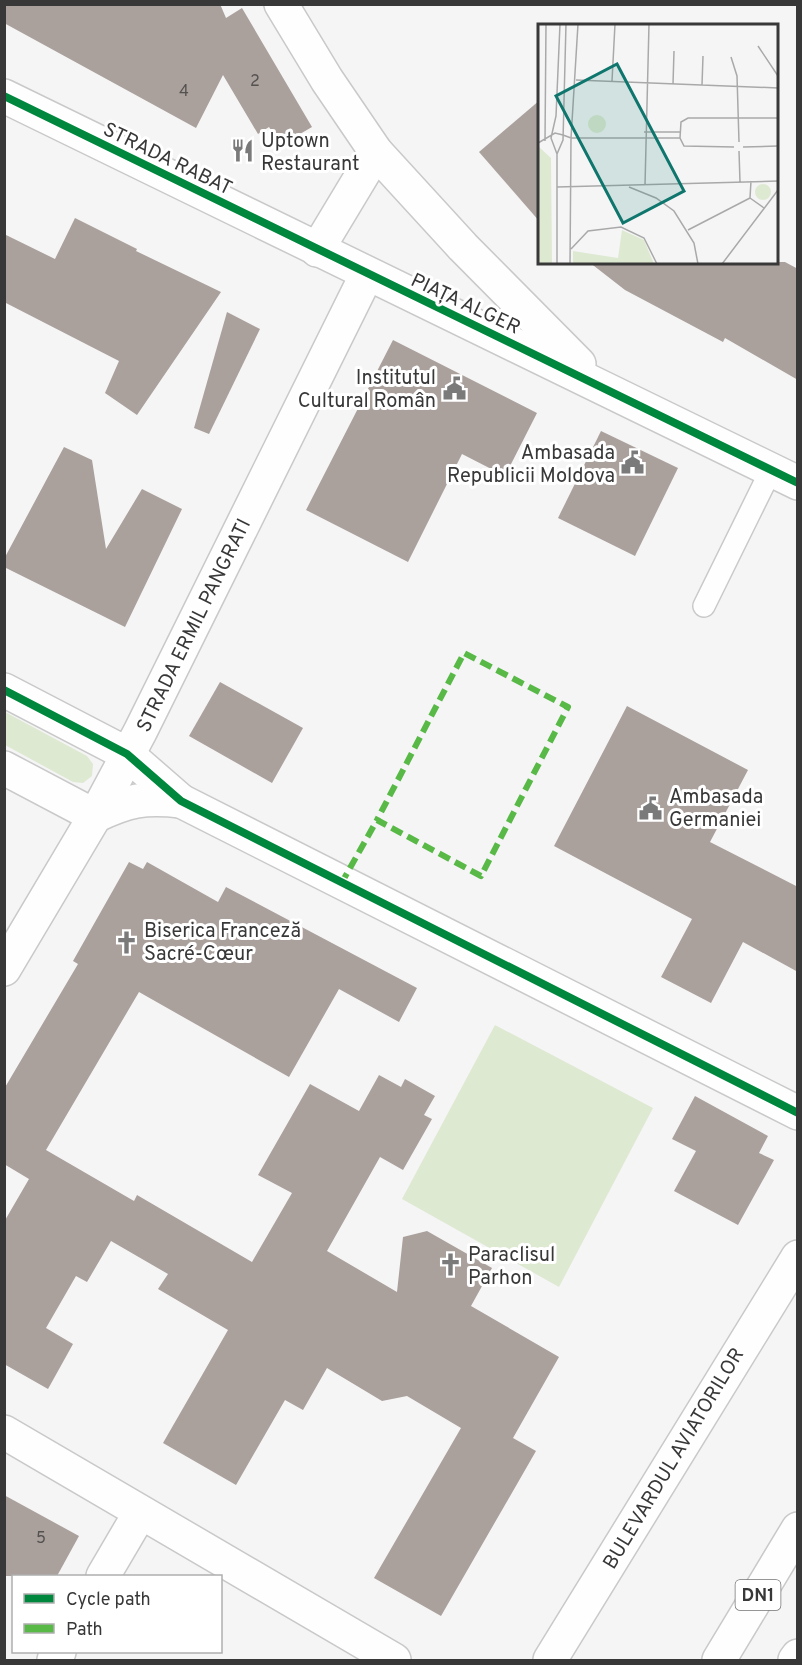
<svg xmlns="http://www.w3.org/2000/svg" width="802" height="1665" font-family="Overpass,sans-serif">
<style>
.green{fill:#dee9d2}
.building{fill:#aaa09c}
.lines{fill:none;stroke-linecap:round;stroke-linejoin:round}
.service-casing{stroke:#c9c9ca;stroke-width:24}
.minor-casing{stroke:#c9c9ca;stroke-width:36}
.primary-casing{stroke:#c9c9ca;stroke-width:36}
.service{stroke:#fefefe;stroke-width:21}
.minor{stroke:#fefefe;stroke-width:33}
.primary{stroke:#fefefe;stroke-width:33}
.quiet{stroke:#58b947;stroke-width:6;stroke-dasharray:12 6;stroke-linecap:butt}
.cycleway-casing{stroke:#fff;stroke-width:11}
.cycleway{stroke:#00873e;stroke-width:8}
.labels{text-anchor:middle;stroke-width:6;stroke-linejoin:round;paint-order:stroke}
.number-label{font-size:16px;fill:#545251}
.shield{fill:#fff;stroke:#747474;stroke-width:1.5}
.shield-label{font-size:18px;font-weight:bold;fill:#383838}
.poi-label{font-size:20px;fill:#383838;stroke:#fff;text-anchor:start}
.street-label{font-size:20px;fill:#383838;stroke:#fff}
.inset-road{fill:none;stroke:#a9a9aa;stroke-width:1.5}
.view{fill:#0f766e;fill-opacity:0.15;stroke:#0f766e;stroke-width:3}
.inset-edge{fill:none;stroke:#383838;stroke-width:3}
</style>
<rect width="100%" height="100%" fill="#f5f5f6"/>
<g class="green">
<path d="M 5,712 L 87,756 L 93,764 L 92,776 L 83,783 L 73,782 L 5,745 Z"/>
<path d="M 495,1025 L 653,1108 L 559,1287 L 402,1199 Z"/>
</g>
<g class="building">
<path d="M 4,4 L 220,4 L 226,18 L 242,8 L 312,127 L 281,145 L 269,127 L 258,134 L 223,75 L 196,128 L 4,23 Z"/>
<path d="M 540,100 L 540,222 L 479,152 Z"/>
<path d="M 75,218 L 137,249 L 136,251 L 221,292 L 137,415 L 105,393 L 119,361 L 4,302 L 4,234 L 55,259 Z"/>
<path d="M 589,262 L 785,262 L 798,269 L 798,380 L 725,338 L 723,342 L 625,290 Z"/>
<path d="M 227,312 L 260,329 L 209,434 L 194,428 Z"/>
<path d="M 393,340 L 537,413 L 505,476 L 462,454 L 408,562 L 306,510 Z"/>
<path d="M 601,431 L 678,468 L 635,556 L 558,518 Z"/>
<path d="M 64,447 L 92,460 L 106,549 L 142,489 L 182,509 L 125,627 L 4,567 L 4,559 Z"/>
<path d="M 220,682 L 303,728 L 272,783 L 189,736 Z"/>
<path d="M 627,706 L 748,770 L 710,842 L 798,887 L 798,972 L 743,942 L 711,1003 L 661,977 L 692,919 L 554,846 Z"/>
<path d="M 129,862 L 143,869 L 147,862 L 218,902 L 226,887 L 417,988 L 399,1022 L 339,989 L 289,1077 L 139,992 L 46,1150 L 134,1201 L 137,1195 L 252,1262 L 292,1193 L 258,1175 L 310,1084 L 359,1111 L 379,1075 L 401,1087 L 405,1079 L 435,1096 L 424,1115 L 432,1119 L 403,1170 L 380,1157 L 327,1251 L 397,1292 L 403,1237 L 427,1231 L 492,1268 L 471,1306 L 559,1357 L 513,1438 L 536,1451 L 441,1616 L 374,1578 L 461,1428 L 407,1396 L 382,1401 L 327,1368 L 303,1410 L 285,1400 L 236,1485 L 163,1443 L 228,1330 L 158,1289 L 168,1274 L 111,1241 L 87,1282 L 76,1276 L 46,1328 L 73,1344 L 48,1389 L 4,1364 L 4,1222 L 29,1179 L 4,1164 L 4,1089 L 78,964 L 73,961 Z"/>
<path d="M 695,1096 L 768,1136 L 759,1153 L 774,1160 L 738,1225 L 674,1191 L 696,1151 L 672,1139 Z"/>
<path d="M 4,1495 L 79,1536 L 57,1576 L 4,1576 Z"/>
</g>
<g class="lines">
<defs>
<path id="service" d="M 704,606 L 771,470"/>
<g id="minor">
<path d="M 281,4 L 327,80 L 376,152 L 463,247 L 579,364"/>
<path d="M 4,96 L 798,483"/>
<path d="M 317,250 L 376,152"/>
<path d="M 4,690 L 127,754 L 181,801 L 798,1113"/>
<path d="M 4,768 L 95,816"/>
<path d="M 95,816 C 128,800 145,797 181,801"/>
<path d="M 4,969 L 95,816 L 140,732 L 367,274"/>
<path d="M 4,1432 L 394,1660"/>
<path d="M 103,1576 L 140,1513"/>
<path d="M 54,1660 L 59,1652"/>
<path d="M 550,1660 L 798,1257"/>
</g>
<g id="primary">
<path d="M 719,1660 L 798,1529"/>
<path d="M 795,1660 L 798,1656"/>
</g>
</defs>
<use href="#service" class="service-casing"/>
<use href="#minor" class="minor-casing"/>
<use href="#primary" class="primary-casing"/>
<use href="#service" class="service"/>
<use href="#minor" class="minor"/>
<use href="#primary" class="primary"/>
<path class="quiet" d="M 341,884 L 377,820 L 481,876 L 568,707 L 464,653 L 377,820"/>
<defs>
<g id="cycleway">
<path d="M 4,96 L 798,483"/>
<path d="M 4,690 L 127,754 L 181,801 L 798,1113"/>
</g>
</defs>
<use href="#cycleway" class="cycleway-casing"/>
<use href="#cycleway" class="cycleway"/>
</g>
<defs>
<symbol id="restaurant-bare" viewBox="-9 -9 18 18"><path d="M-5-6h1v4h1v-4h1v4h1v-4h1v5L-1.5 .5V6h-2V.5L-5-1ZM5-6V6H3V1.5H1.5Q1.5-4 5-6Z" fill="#7a7a7a" stroke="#fff" stroke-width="2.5" paint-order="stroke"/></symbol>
<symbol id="civic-bare" viewBox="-9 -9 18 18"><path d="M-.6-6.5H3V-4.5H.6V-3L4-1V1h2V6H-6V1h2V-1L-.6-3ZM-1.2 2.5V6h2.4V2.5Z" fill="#7a7a7a" stroke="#fff" stroke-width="2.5" paint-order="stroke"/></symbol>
<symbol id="church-bare" viewBox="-9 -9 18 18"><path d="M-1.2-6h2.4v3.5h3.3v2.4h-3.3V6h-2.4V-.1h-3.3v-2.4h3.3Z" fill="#7a7a7a" stroke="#fff" stroke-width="2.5" paint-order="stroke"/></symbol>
</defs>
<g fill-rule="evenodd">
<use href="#restaurant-bare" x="226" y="134" width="33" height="33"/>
<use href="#civic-bare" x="438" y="372" width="33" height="33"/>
<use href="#civic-bare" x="616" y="446" width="33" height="33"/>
<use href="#civic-bare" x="634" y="792" width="33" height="33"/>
<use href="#church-bare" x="110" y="926" width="33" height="33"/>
<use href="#church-bare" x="434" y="1248" width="33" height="33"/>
</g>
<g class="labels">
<g class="number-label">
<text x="255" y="86">2</text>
<text x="184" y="96">4</text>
<text x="41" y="1543">5</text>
</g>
<rect class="shield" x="735.5" y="1580" width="45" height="30" rx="4.5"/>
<g class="shield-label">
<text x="758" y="1601">DN1</text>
</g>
<g class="poi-label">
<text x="261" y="147">Uptown<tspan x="261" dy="23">Restaurant</tspan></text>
<text x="436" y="384" text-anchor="end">Institutul<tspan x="436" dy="23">Cultural Român</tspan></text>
<text x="615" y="459" text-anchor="end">Ambasada<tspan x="615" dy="23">Republicii Moldova</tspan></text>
<text x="669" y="803">Ambasada<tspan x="669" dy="23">Germaniei</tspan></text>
<text x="144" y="937">Biserica Franceză<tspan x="144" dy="23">Sacré-Cœur</tspan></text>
<text x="468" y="1261">Paraclisul<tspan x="468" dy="23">Parhon</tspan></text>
</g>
<g class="street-label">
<text transform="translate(168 158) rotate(26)" y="7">STRADA RABAT</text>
<text transform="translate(466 303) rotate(25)" y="7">PIAȚA ALGER</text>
<text transform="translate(193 625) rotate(-64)" y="7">STRADA ERMIL PANGRATI</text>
<text transform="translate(673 1458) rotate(-59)" y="7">BULEVARDUL AVIATORILOR</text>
</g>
</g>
<g transform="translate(538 24)">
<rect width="240" height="240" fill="#f5f5f6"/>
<path d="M50 100a9 9 0 1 1 18 0a9 9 0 1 1-18 0ZM 0,122 L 13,134 L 14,240 L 0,240 ZM217 168a8 8 0 1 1 16 0a8 8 0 1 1-16 0ZM 84,206 L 106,216 L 116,240 L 35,240 L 35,227 L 80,234 Z" fill="#dee9d2"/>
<path class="inset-road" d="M 220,22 L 240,52M 193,33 L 199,52 L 201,118M 38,56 L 240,64M 74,57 L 77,0M 135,60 L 136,27M 164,61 L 165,32M 106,108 L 142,108M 25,111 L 33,114 L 142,114M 7,117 L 8,0M 0,119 L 17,109 L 25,111M 196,123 L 146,122 L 142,114 L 143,98 L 150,94 L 240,94M 205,123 L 240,122M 201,127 L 202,158M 19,130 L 13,114 L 18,92 L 22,0M 213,157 L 212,174 L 226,184M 107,161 L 111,0M 19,163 L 240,157M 91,163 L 118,174 L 136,187 L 156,219 L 160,240M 150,206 L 212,174M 33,225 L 50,207 L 83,203 L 106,214 L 119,240M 19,240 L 19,130 L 25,116 L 28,0M 32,240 L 33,114 L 40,0M 184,240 L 240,166"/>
<path class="view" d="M 79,40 L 146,167 L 85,199 L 18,72 Z"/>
<rect width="240" height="240" class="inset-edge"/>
</g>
<rect width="802" height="1665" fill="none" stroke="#383838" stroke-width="12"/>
<rect x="12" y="1575" width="210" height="78" fill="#ffffff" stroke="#afafaf" stroke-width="1.5"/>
<rect x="24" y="1594" width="30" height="9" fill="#00873e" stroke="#afafaf" stroke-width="1.5"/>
<text x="66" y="1605" font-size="18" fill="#383838">Cycle path</text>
<rect x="24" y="1624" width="30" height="9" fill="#58b947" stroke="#afafaf" stroke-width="1.5"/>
<text x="66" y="1635" font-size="18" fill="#383838">Path</text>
</svg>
